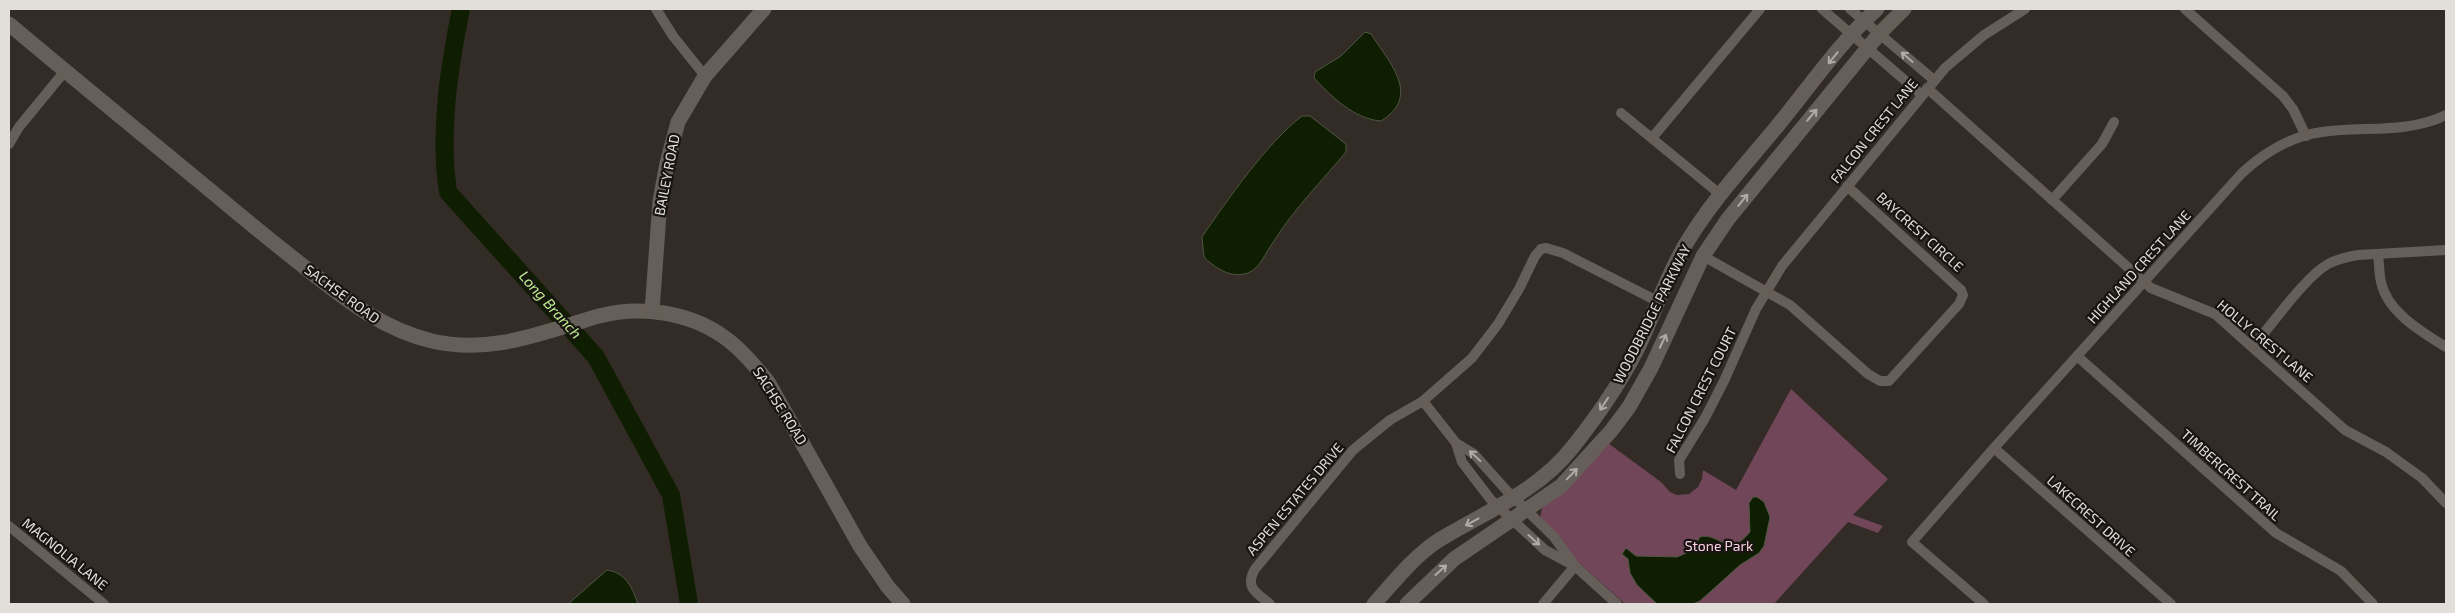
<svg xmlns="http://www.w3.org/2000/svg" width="2455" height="613" font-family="'Exo 2',sans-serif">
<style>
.green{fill:#714659}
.water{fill:#0f1d00;stroke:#4e5741}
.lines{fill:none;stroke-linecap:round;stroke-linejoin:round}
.river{stroke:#0f1d00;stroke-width:18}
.street{stroke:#665e58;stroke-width:10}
.secondary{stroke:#665e58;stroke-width:15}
.oneway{stroke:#b0aba6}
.labels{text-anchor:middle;stroke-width:4.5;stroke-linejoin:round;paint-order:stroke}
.street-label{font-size:14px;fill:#e2deda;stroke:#171412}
.park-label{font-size:14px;fill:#fcd1e2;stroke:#171412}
.water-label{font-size:15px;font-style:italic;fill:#c1ef8f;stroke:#171412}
</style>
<rect width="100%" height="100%" fill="#322b26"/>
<path class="green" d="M 1791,389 L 1888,479 L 1853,515 L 1883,526 L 1878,533 L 1848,522 L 1774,604 L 1625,604 L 1575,559 L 1540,518 L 1542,508 L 1608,443 L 1661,482 L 1670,492 L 1677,495 L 1689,494 L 1698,487 L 1702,479 L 1703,470 L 1736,490 Z"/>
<g class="water">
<path d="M 1365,32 L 1371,34 C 1389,62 1422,96 1381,121 C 1354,119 1332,97 1314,78 L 1315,72 L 1341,56 Z"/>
<path d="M 1302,116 L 1310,116 L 1346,144 L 1346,152 C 1322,181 1294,209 1274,241 C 1266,251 1261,268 1248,273 C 1231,279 1215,268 1204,257 L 1202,237 C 1227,200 1267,143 1302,116 Z"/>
<path d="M 1753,497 L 1757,497 L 1764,502 L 1770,517 L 1764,546 L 1759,553 L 1740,565 L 1700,601 L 1693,604 L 1657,604 L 1637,585 L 1630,573 L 1628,559 L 1622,554 L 1626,548 L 1636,556 L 1677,557 L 1691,551 L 1700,537 C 1719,532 1728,559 1750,532 L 1749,503 Z"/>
<path d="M 607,570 C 626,573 632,587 638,604 L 568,604 Z"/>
</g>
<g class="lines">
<path class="river" d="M 461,9 C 449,68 439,132 448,192 L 596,357 L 671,495 L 689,604"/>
<g class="street">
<path d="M 656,9 L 673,36 L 705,76"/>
<path d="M 1822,9 L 1922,95"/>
<path d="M 1850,9 L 1934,80"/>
<path d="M 2185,9 L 2283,96 L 2293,109 L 2306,136"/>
<path d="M 1927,88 L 2151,288 L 2215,314 L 2345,430 L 2386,452 L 2422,478 L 2446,503"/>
<path d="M 1621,113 L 1721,195"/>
<path d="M 1652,138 L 1760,9"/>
<path d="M 9,144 L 19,127 L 65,71"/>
<path d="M 2052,200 L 2102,144 L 2114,122"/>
<path d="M 2378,254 C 2379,263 2379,273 2381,282 C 2387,312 2422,332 2446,347"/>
<path d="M 1703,256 L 1790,305 L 1868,374 L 1880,381 L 1889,381 L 1959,304 L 1963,295 L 1961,290 L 1847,186"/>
<path d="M 2253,346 C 2272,325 2305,277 2328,264 C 2337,259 2347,257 2358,255 L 2446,250"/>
<path d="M 2077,356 L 2276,533 L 2341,571 L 2373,604"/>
<path d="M 1423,401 L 1456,443 L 1474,454 L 1507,491 L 1554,537 L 1575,566 L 1617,604"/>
<path d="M 1456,443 L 1462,462 L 1491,500 L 1545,550 L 1571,564"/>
<path d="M 1994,448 L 2171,604"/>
<path d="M 1680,474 L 1679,460 L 1705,418 L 1724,381 L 1756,309 L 1782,266 L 1945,68 L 1984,35 L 2025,9"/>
<path d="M 9,526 L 104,604"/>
<path d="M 1270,604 C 1257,593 1244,588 1255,569 L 1353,450 L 1390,420 L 1423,401 L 1472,358 L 1498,324 L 1519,289 L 1535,256 L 1541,249 L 1546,248 L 1563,253 L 1657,301"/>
<path d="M 1543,604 L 1575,566"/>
<path d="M 1984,604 L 1912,542 L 1994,448 L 2242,173 C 2265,152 2291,136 2322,132 C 2364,126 2407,134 2446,115"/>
</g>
<g class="secondary">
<path d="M 9,24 C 78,82 148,139 217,196 C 248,222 280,248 312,273 C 349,302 385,330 432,341 C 491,355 543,332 599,316 C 640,305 689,312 724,337 C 741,349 755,366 768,382 L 860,546 L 888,587 L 903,604"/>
<path d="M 652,311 L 660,201 L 667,163 L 678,122 L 705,76 L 764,9"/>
<path d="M 1374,604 C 1393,583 1414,556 1439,540 C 1485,512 1537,492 1572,448 C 1599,414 1625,377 1643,337 C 1656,307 1668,275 1684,247 C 1710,202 1747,163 1779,124 C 1811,85 1840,42 1877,9"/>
<path d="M 1407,604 L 1454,559 L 1561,486 L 1611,431 L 1629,407 L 1651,368 L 1703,256 L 1728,219 L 1880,33 L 1904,9"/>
</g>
</g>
<defs><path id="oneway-shaft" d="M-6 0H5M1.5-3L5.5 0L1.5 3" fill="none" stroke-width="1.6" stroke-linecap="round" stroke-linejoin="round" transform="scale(1.25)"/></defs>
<g class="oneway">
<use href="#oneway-shaft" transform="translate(1907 57) rotate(-139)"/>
<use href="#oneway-shaft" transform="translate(1833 58) rotate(129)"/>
<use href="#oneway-shaft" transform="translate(1812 115) rotate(-50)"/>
<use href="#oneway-shaft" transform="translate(1743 200) rotate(-51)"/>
<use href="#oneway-shaft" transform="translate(1663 341) rotate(-65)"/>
<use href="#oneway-shaft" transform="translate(1604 404) rotate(123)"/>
<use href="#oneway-shaft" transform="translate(1475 456) rotate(-137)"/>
<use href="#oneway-shaft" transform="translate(1572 474) rotate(-46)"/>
<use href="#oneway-shaft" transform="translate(1472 522) rotate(151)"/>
<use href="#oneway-shaft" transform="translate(1534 540) rotate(42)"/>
<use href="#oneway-shaft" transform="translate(1441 570) rotate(-42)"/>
</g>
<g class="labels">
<g class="street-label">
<text transform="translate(1874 131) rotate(-51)" y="5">FALCON CREST LANE</text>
<text transform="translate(667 175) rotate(-79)" y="5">BAILEY ROAD</text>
<text transform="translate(1920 232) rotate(42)" y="5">BAYCREST CIRCLE</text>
<text transform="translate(2139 267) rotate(-48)" y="5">HIGHLAND CREST LANE</text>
<text transform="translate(342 294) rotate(36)" y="5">SACHSE ROAD</text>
<text transform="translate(1652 314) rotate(-63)" y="5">WOODBRIDGE PARKWAY</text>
<text transform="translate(2265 341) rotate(40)" y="5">HOLLY CREST LANE</text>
<text transform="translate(1701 390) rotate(-63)" y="5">FALCON CREST COURT</text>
<text transform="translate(780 406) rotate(58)" y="5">SACHSE ROAD</text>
<text transform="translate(2231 475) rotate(42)" y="5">TIMBERCREST TRAIL</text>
<text transform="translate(1295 499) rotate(-50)" y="5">ASPEN ESTATES DRIVE</text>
<text transform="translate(2091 516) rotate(42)" y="5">LAKECREST DRIVE</text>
<text transform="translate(65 554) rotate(39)" y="5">MAGNOLIA LANE</text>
</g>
<g class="park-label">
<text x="1719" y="551">Stone Park</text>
</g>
<g class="water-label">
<text transform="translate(550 305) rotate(48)" y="5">Long Branch</text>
</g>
</g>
<rect width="2455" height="613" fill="none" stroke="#e2deda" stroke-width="20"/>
</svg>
